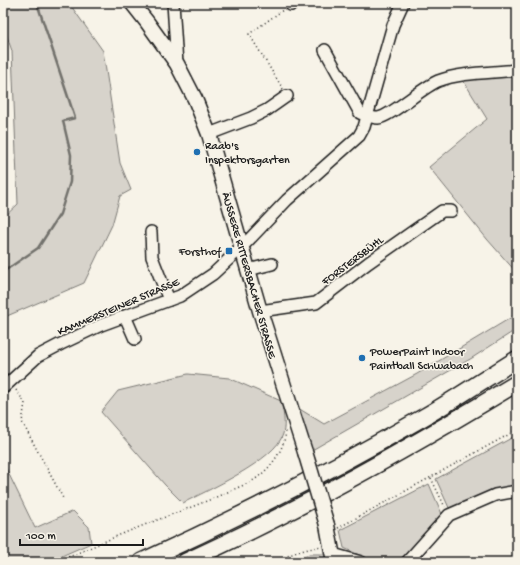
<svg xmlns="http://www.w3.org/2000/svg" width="520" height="565" font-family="'Gochi Hand',sans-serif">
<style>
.green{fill:#d7d3cb;stroke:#7a7874}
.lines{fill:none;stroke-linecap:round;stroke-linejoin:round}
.stream{stroke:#72716c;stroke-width:2.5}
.minor-casing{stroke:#1c1c1c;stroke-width:14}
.major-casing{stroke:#1c1c1c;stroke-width:17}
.highway-casing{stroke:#1c1c1c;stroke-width:19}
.path{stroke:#1c1c1c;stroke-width:1.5;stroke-dasharray:1 3;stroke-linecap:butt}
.minor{stroke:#f7f3e8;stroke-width:11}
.major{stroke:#f7f3e8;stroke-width:14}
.highway{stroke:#f7f3e8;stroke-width:16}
.major-bridge-casing{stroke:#1c1c1c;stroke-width:17;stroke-linecap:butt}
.major-bridge{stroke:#f7f3e8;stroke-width:14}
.poi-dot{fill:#1f6fb2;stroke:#f7f3e8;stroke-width:1.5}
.labels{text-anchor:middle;stroke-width:3;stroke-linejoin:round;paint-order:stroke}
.poi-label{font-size:12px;fill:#1c1c1c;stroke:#f7f3e8;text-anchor:start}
.street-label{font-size:12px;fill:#1c1c1c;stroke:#f7f3e8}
</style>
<rect width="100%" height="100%" fill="#f7f3e8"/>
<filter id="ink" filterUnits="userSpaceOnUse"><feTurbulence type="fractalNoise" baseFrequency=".025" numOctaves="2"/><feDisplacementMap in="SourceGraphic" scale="8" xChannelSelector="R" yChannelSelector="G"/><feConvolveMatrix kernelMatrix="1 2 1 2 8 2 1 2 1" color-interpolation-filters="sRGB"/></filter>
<g filter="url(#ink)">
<g class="green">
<path d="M 3,3 L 69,3 L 103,51 L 120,163 L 131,190 L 120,196 L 112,225 L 84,283 L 7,316 L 3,312 L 3,218 L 18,204 L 12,51 L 3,25 Z"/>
<path d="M 517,73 L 517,273 L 487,239 L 429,167 L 487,119 L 463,80 Z"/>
<path d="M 517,314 L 517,329 L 472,358 L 312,450 L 298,408 L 324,424 L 417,374 Z"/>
<path d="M 188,374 L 229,378 L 281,401 C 283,411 286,423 283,434 C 276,460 206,491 183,503 L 165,485 L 101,412 L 118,391 Z"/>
<path d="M 517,435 L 517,489 L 472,499 L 450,510 L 436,479 Z"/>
<path d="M 3,462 L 35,528 L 73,511 L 89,527 L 91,543 L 48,562 L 3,562 Z"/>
<path d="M 429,484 L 442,514 L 399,562 L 374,562 L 344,548 L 340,530 Z"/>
<path d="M 309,554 L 326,554 L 325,562 L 287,562 Z"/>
</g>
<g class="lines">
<path class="stream" d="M 3,272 L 38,248 L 60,214 L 70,182 L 71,155 L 63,121 L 75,118 L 37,3"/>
<defs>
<g id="minor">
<path d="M 173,3 L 177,64"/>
<path d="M 291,5 L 292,3"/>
<path d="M 325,50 L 360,113 C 366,115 371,118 378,118 C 390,117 423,87 438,81 C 461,72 492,73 517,70"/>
<path d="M 209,134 L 251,118 L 267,110 L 287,96"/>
<path d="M 151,232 L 152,257 L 169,300"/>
<path d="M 248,270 L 272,264"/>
<path d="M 260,311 L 316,303 L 368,263 L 442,211 L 451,211"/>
<path d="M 125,316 L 135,339"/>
<path d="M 3,388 L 38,356 L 61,344 L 101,325 L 180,296 L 213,274 L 242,247 L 287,200 L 359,136 L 364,127 L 393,25 L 403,3"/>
<path d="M 333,554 L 361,562"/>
<path d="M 407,562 L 449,515 L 495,495 L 517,491"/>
</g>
<g id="major">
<path d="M 132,3 L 147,22 L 177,64 L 195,99 L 209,134 L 260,311 L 305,452"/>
<path d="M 327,525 L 334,562"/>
</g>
<g id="highway">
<path d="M 141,562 C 238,518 332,470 424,417 C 456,399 486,378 517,359"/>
<path d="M 185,562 C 300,510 410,448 517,383"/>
</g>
</defs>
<use href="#minor" class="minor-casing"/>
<use href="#major" class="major-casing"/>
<use href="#highway" class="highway-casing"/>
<g class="path">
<path d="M 283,89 L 249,34 L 283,10"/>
<path d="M 16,390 L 25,403 L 22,422 L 64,500"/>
<path d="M 431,478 L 445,507"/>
<path d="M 338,528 L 517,430"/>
<path d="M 57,562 C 87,549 116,536 147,524 C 175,513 204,503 232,490 C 239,487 247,484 254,480 C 270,469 284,451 286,431"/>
<path d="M 273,562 L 297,552 L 321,546"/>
</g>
<use href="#minor" class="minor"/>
<use href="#major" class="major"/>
<use href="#highway" class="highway"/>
<defs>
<path id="major-bridge" d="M 305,452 L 327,525"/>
</defs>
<use href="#major-bridge" class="major-bridge-casing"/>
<use href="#major-bridge" class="major-bridge"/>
</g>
</g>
<g class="poi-dot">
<circle cx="197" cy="152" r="4"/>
<rect x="225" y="247" width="8" height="8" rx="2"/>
<circle cx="362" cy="358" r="4"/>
</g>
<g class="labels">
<g class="poi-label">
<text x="205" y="149">Raab's<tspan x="205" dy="14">Inspektorsgarten</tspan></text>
<text x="221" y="255" text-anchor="end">Forsthof</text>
<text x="370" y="355">PowerPaint Indoor<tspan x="370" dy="14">Paintball Schwabach</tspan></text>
</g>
<g class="street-label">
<text transform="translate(352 260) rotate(-37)" y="4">FORSTERSBÜHL</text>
<text transform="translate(250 275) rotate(74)" y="4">ÄUSSERE RITTERSBACHER STRASSE</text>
<text transform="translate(118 306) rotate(-23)" y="4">KAMMERSTEINER STRASSE</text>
</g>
</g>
<rect width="520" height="565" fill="none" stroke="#f7f3e8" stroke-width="16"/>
<rect x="8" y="8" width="504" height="549" fill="none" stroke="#1c1c1c" stroke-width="1.5" filter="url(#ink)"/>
<path d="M20 539v6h123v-6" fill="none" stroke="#1c1c1c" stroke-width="2"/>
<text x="26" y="539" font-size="12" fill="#1c1c1c" stroke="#f7f3e8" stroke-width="3" paint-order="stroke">100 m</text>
</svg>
